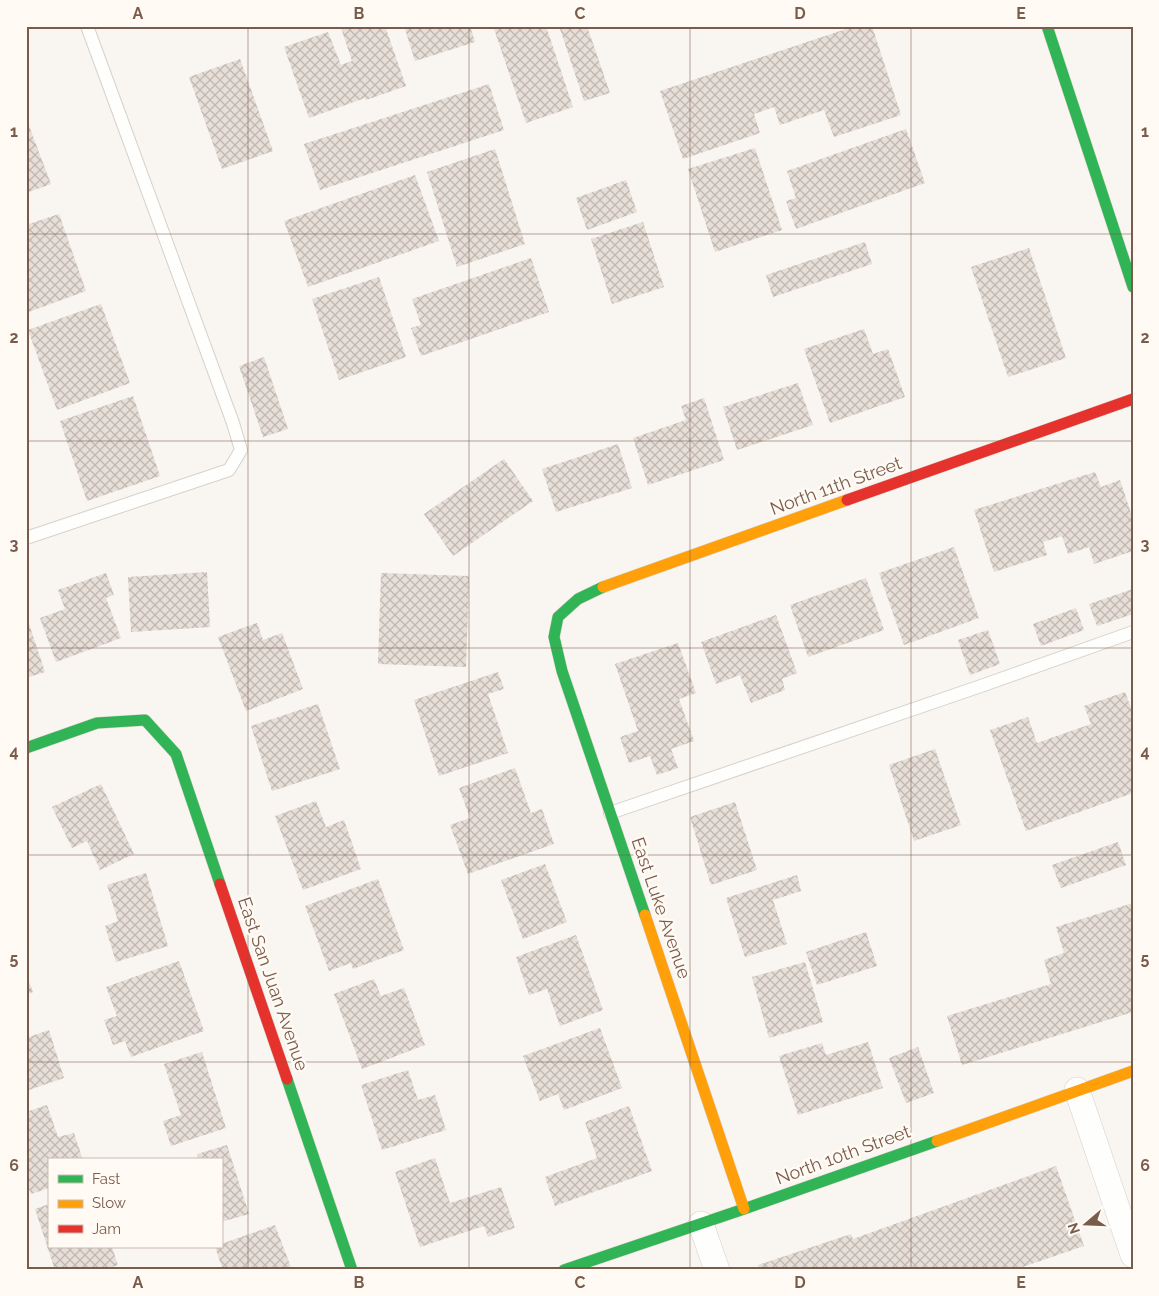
<svg xmlns="http://www.w3.org/2000/svg" width="1159" height="1296" font-family="Raleway,sans-serif">
<style>
.building{fill:url(#building-cross-hatch)}
.lines{fill:none;stroke-linecap:round;stroke-linejoin:round}
.lane-casing{stroke:#d7d1cb;stroke-width:14}
.street-casing{stroke:#d7d1cb;stroke-width:26}
.fast-casing{stroke:#d9d2cb;stroke-width:12}
.slow-casing{stroke:#d9d2cb;stroke-width:12}
.jam-casing{stroke:#d9d2cb;stroke-width:12}
.lane{stroke:#fefefd;stroke-width:12}
.street{stroke:#fefefd;stroke-width:25}
.fast{stroke:#30b455;stroke-width:11}
.slow{stroke:#ff9f0a;stroke-width:11}
.jam{stroke:#e5322d;stroke-width:11}
.grid{fill:none;stroke:#7a5c4d;stroke-width:1;stroke-opacity:0.55}
.labels{text-anchor:middle;stroke-width:5;stroke-linejoin:round;paint-order:stroke}
.street-label{font-size:18px;fill:#7a5c4d;stroke:#fffaf3}
.neatline{fill:none;stroke:#7a5c4d;stroke-width:2}
.grid-label{font-size:16px;text-anchor:middle;font-weight:bold;fill:#7a5c4d}
</style>
<defs>
<pattern id="building-cross-hatch" width="8" height="8" patternUnits="userSpaceOnUse" patternTransform="scale(1.25)"><rect width="8" height="8" fill="#e6ded7"/><path d="M0 0l8 8M0 8l8-8" fill="none" stroke="#bfb7b1"/></pattern>
</defs>
<rect width="100%" height="100%" fill="#f9f5f0"/>
<g class="building">
<path d="M 345,26 L 385,26 L 406,86 L 366,100 L 365,98 L 309,118 L 284,47 L 328,32 L 341,65 L 352,61 L 341,28 Z"/>
<path d="M 404,26 L 470,26 L 475,42 L 415,61 Z"/>
<path d="M 493,26 L 546,26 L 573,107 L 526,123 Z"/>
<path d="M 559,26 L 587,26 L 610,93 L 584,101 Z"/>
<path d="M 855,26 L 872,26 L 901,115 L 834,137 L 824,110 L 780,125 L 774,107 L 754,114 L 760,133 L 683,159 L 660,91 Z"/>
<path d="M 240,59 L 273,151 L 222,169 L 189,77 Z"/>
<path d="M 489,84 L 504,130 L 320,190 L 304,144 Z"/>
<path d="M 26,118 L 51,184 L 26,193 Z"/>
<path d="M 906,129 L 925,183 L 796,229 L 786,201 L 796,198 L 787,171 Z"/>
<path d="M 755,148 L 782,230 L 715,252 L 688,169 Z"/>
<path d="M 495,149 L 525,244 L 457,267 L 427,172 Z"/>
<path d="M 415,175 L 439,241 L 308,287 L 284,221 Z"/>
<path d="M 626,180 L 637,212 L 587,230 L 576,198 Z"/>
<path d="M 59,214 L 86,291 L 26,313 L 26,225 Z"/>
<path d="M 643,222 L 664,287 L 612,304 L 591,239 Z"/>
<path d="M 865,242 L 872,264 L 773,297 L 766,275 Z"/>
<path d="M 1029,248 L 1066,358 L 1008,377 L 971,267 Z"/>
<path d="M 531,258 L 549,312 L 421,356 L 411,328 L 421,325 L 412,299 Z"/>
<path d="M 379,277 L 406,357 L 339,380 L 312,299 Z"/>
<path d="M 101,304 L 130,383 L 57,410 L 28,330 Z"/>
<path d="M 864,329 L 873,354 L 888,349 L 905,397 L 830,423 L 804,349 Z"/>
<path d="M 264,357 L 288,429 L 263,437 L 239,366 Z"/>
<path d="M 798,383 L 813,425 L 737,450 L 723,407 Z"/>
<path d="M 133,396 L 160,476 L 87,501 L 60,421 Z"/>
<path d="M 704,398 L 724,460 L 648,485 L 633,438 L 686,420 L 681,406 Z"/>
<path d="M 618,444 L 632,488 L 556,512 L 542,469 Z"/>
<path d="M 504,459 L 533,501 L 453,556 L 424,514 Z"/>
<path d="M 1095,472 L 1101,487 L 1120,480 L 1133,519 L 1133,551 L 1094,564 L 1089,547 L 1068,554 L 1062,536 L 1043,542 L 1047,555 L 994,572 L 974,510 Z"/>
<path d="M 954,547 L 979,618 L 904,645 L 879,573 Z"/>
<path d="M 207,572 L 210,627 L 131,632 L 128,577 Z"/>
<path d="M 106,573 L 114,595 L 106,598 L 121,638 L 56,662 L 40,618 L 65,609 L 58,590 Z"/>
<path d="M 381,573 L 469,576 L 466,667 L 378,664 Z"/>
<path d="M 866,578 L 884,630 L 808,657 L 790,605 Z"/>
<path d="M 1133,589 L 1133,614 L 1097,626 L 1089,604 Z"/>
<path d="M 1076,608 L 1084,630 L 1041,646 L 1033,624 Z"/>
<path d="M 26,615 L 45,672 L 26,678 Z"/>
<path d="M 776,615 L 797,673 L 782,679 L 785,690 L 751,703 L 740,675 L 716,684 L 701,642 Z"/>
<path d="M 257,623 L 263,640 L 282,633 L 303,689 L 246,711 L 218,637 Z"/>
<path d="M 988,630 L 1000,664 L 970,675 L 958,640 Z"/>
<path d="M 678,643 L 696,693 L 679,699 L 694,741 L 671,749 L 678,768 L 657,775 L 650,756 L 629,763 L 620,737 L 638,731 L 615,664 Z"/>
<path d="M 498,672 L 504,689 L 488,694 L 508,753 L 439,776 L 414,700 Z"/>
<path d="M 1125,692 L 1133,713 L 1133,793 L 1026,831 L 990,730 L 1028,717 L 1037,743 L 1091,724 L 1084,706 Z"/>
<path d="M 318,704 L 340,769 L 272,791 L 251,726 Z"/>
<path d="M 935,749 L 961,825 L 914,841 L 889,765 Z"/>
<path d="M 515,768 L 531,813 L 542,809 L 554,844 L 468,874 L 450,825 L 470,818 L 459,788 Z"/>
<path d="M 101,784 L 134,854 L 100,870 L 87,841 L 72,848 L 52,807 Z"/>
<path d="M 316,801 L 326,827 L 344,820 L 361,869 L 303,890 L 275,816 Z"/>
<path d="M 735,802 L 757,870 L 711,885 L 690,817 Z"/>
<path d="M 1118,842 L 1126,865 L 1061,888 L 1052,865 Z"/>
<path d="M 545,864 L 567,922 L 523,939 L 501,880 Z"/>
<path d="M 146,873 L 168,946 L 116,962 L 105,926 L 118,921 L 107,885 Z"/>
<path d="M 797,875 L 801,891 L 773,900 L 787,944 L 745,957 L 726,898 Z"/>
<path d="M 378,879 L 404,950 L 353,969 L 351,963 L 329,971 L 305,906 Z"/>
<path d="M 1133,903 L 1133,1012 L 962,1065 L 947,1016 L 1051,984 L 1044,960 L 1064,953 L 1056,927 Z"/>
<path d="M 866,932 L 877,966 L 817,985 L 806,952 Z"/>
<path d="M 576,935 L 603,1010 L 560,1026 L 547,989 L 529,995 L 516,957 Z"/>
<path d="M 179,961 L 204,1031 L 131,1057 L 125,1041 L 113,1045 L 104,1020 L 117,1016 L 106,987 Z"/>
<path d="M 805,962 L 823,1022 L 769,1038 L 752,977 Z"/>
<path d="M 26,974 L 33,992 L 26,995 Z"/>
<path d="M 374,979 L 381,996 L 404,988 L 425,1045 L 362,1069 L 334,994 Z"/>
<path d="M 600,1028 L 622,1088 L 564,1110 L 558,1094 L 540,1101 L 523,1056 Z"/>
<path d="M 49,1030 L 64,1078 L 26,1091 L 26,1038 Z"/>
<path d="M 868,1042 L 883,1088 L 798,1115 L 779,1056 L 822,1043 L 826,1055 Z"/>
<path d="M 918,1047 L 934,1093 L 906,1103 L 889,1058 Z"/>
<path d="M 202,1052 L 226,1128 L 171,1146 L 163,1121 L 181,1115 L 164,1064 Z"/>
<path d="M 408,1070 L 418,1100 L 435,1095 L 446,1130 L 382,1150 L 361,1085 Z"/>
<path d="M 47,1105 L 58,1137 L 74,1133 L 83,1160 L 49,1160 L 49,1188 L 31,1194 L 26,1181 L 26,1112 Z"/>
<path d="M 629,1106 L 652,1171 L 555,1206 L 545,1177 L 597,1158 L 585,1122 Z"/>
<path d="M 227,1145 L 249,1214 L 221,1222 L 221,1160 L 198,1160 L 197,1154 Z"/>
<path d="M 435,1158 L 450,1203 L 501,1187 L 515,1228 L 488,1237 L 484,1226 L 420,1247 L 395,1172 Z"/>
<path d="M 1056,1166 L 1084,1246 L 1014,1270 L 759,1270 L 758,1265 L 851,1234 L 853,1239 Z"/>
<path d="M 49,1204 L 49,1247 L 112,1247 L 118,1265 L 103,1270 L 55,1270 L 35,1209 Z"/>
<path d="M 275,1225 L 292,1270 L 223,1270 L 215,1247 L 221,1247 L 221,1244 Z"/>
</g>
<g class="lines">
<defs>
<g id="lane">
<path d="M 26,538 L 229,470 L 241,450 L 233,423 L 87,26"/>
<path d="M 610,813 L 981,686 L 1133,632"/>
</g>
<g id="street">
<path d="M 1077,1090 L 1133,1255"/>
<path d="M 701,1224 L 717,1270"/>
</g>
<g id="fast">
<path d="M 1047,26 L 1133,287"/>
<path d="M 603,587 L 578,599 L 558,617 L 554,637 L 562,671 L 645,915"/>
<path d="M 26,748 L 97,723 L 145,720 L 176,754 L 220,884"/>
<path d="M 287,1079 L 352,1270"/>
<path d="M 564,1270 L 744,1209 L 937,1141"/>
</g>
<g id="slow">
<path d="M 603,587 L 847,500"/>
<path d="M 645,915 L 744,1209"/>
<path d="M 937,1141 L 1133,1071"/>
</g>
<g id="jam">
<path d="M 847,500 L 1133,399"/>
<path d="M 220,884 L 287,1079"/>
</g>
</defs>
<use href="#lane" class="lane-casing"/>
<use href="#street" class="street-casing"/>
<use href="#fast" class="fast-casing"/>
<use href="#slow" class="slow-casing"/>
<use href="#jam" class="jam-casing"/>
<use href="#lane" class="lane"/>
<use href="#street" class="street"/>
<use href="#fast" class="fast"/>
<use href="#slow" class="slow"/>
<use href="#jam" class="jam"/>
</g>
<path class="grid" d="M 248,26 L 248,1270M 469,26 L 469,1270M 690,26 L 690,1270M 911,26 L 911,1270M 26,234 L 1133,234M 26,441 L 1133,441M 26,648 L 1133,648M 26,855 L 1133,855M 26,1062 L 1133,1062"/>
<g class="labels">
<g class="street-label">
<text transform="translate(836 486) rotate(-20)" y="6">North 11th Street</text>
<text transform="translate(661 908) rotate(71)" y="6">East Luke Avenue</text>
<text transform="translate(273 984) rotate(71)" y="6">East San Juan Avenue</text>
<text transform="translate(843 1155) rotate(-20)" y="6">North 10th Street</text>
</g>
</g>
<rect width="1159" height="1296" fill="none" stroke="#fffaf3" stroke-width="55"/>
<rect x="48" y="1158" width="175" height="90" fill="#fffaf3" stroke="#cabbb1"/>
<rect x="58" y="1175" width="25" height="8" fill="#30b455" stroke="#cabbb1"/>
<text x="92" y="1184" font-size="15" fill="#7a5c4d">Fast</text>
<rect x="58" y="1200" width="25" height="8" fill="#ff9f0a" stroke="#cabbb1"/>
<text x="92" y="1208" font-size="15" fill="#7a5c4d">Slow</text>
<rect x="58" y="1225" width="25" height="8" fill="#e5322d" stroke="#cabbb1"/>
<text x="92" y="1234" font-size="15" fill="#7a5c4d">Jam</text>
<g transform="translate(1086 1224) rotate(251)" stroke="#fffaf3" stroke-width="4" paint-order="stroke">
<path d="M0-4L9 19L0 12L-9 19Z" fill="#7a5c4d"/>
<text y="-8" font-size="14" font-weight="bold" text-anchor="middle" fill="#7a5c4d">N</text>
</g>
<rect x="28" y="28" width="1104" height="1240" class="neatline"/>
<g class="grid-label">
<text x="138" y="19">A</text>
<text x="359" y="19">B</text>
<text x="580" y="19">C</text>
<text x="800" y="19">D</text>
<text x="1021" y="19">E</text>
<text x="14" y="137">1</text>
<text x="1145" y="137">1</text>
<text x="14" y="343">2</text>
<text x="1145" y="343">2</text>
<text x="14" y="550">3</text>
<text x="1145" y="550">3</text>
<text x="14" y="757">4</text>
<text x="1145" y="757">4</text>
<text x="14" y="964">5</text>
<text x="1145" y="964">5</text>
<text x="14" y="1171">6</text>
<text x="1145" y="1171">6</text>
<text x="138" y="1288">A</text>
<text x="359" y="1288">B</text>
<text x="580" y="1288">C</text>
<text x="800" y="1288">D</text>
<text x="1021" y="1288">E</text>
</g>
</svg>
